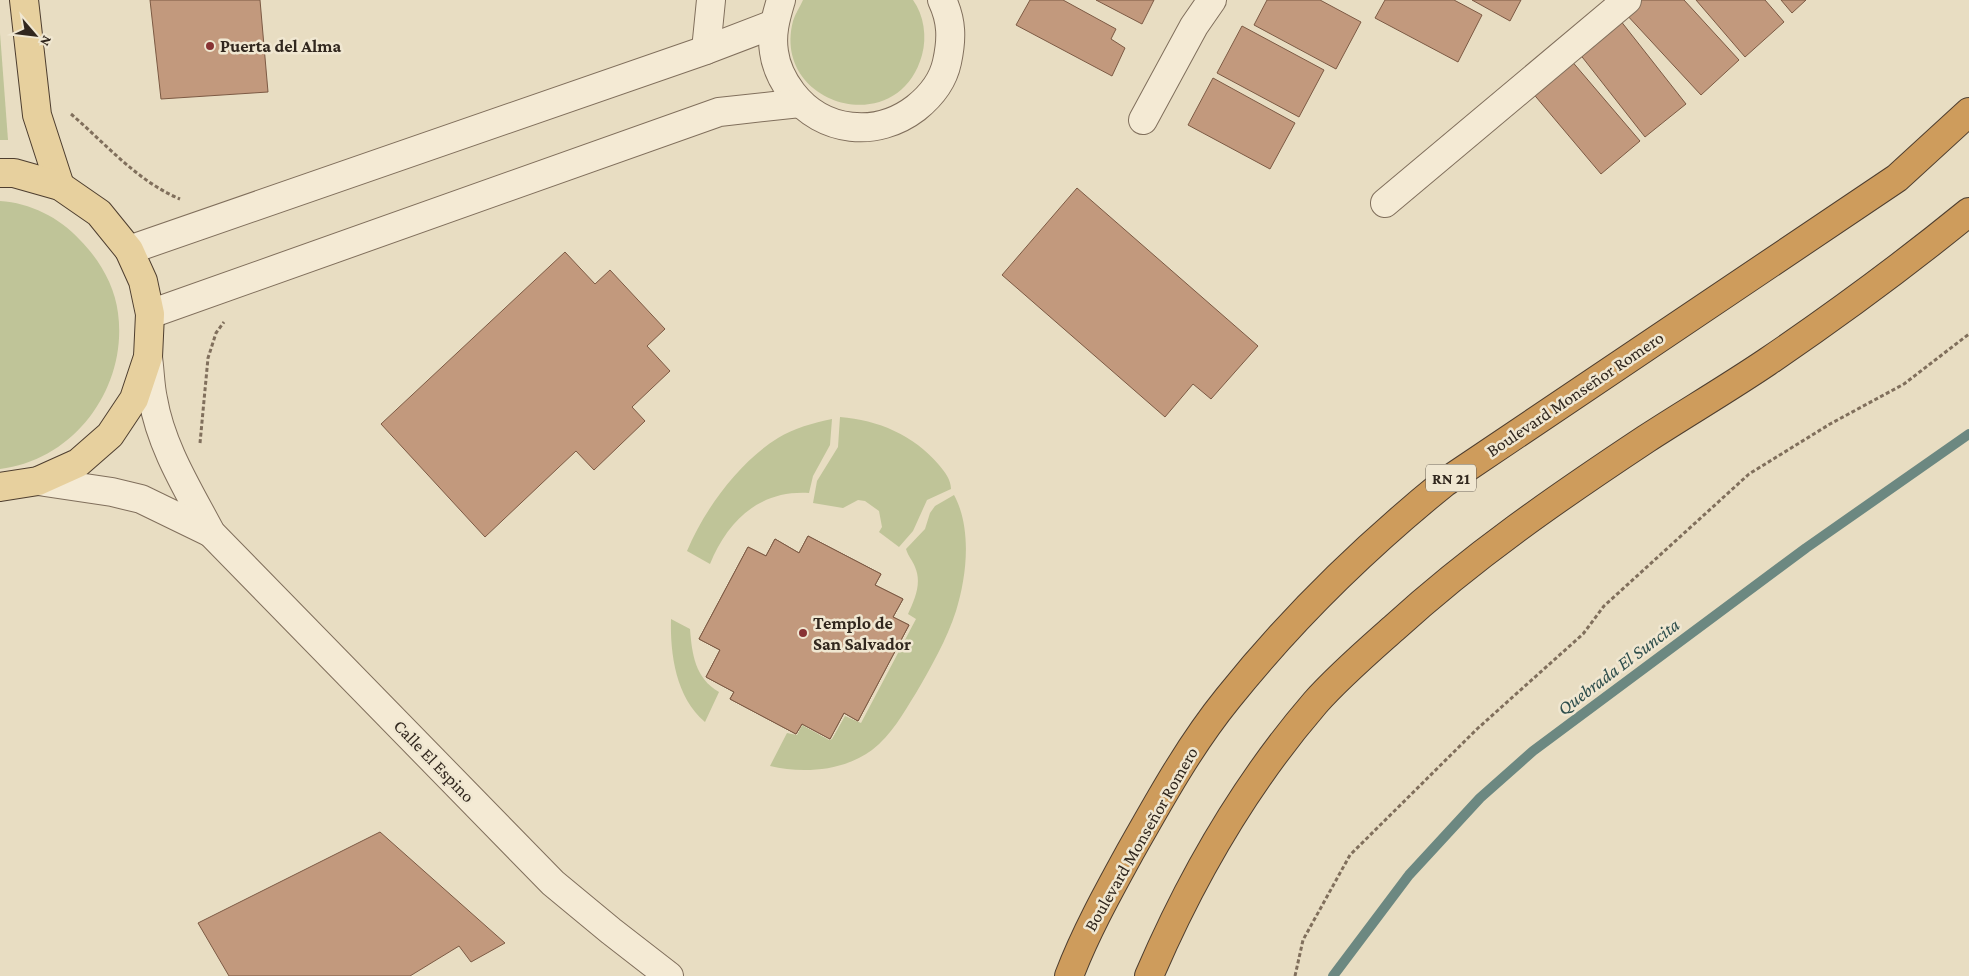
<svg xmlns="http://www.w3.org/2000/svg" width="1969" height="976" font-family="'Crimson Pro',serif">
<style>
.green{fill:#bfc498}
.lines{fill:none;stroke-linecap:round;stroke-linejoin:round}
.stream{stroke:#6c8881;stroke-width:10}
.building{fill:#c2997d;stroke:#7c5a44}
.minor-casing{stroke:#806f5c;stroke-width:30}
.major-casing{stroke:#4e3e2f;stroke-width:30}
.highway-casing{stroke:#4e3e2f;stroke-width:30}
.path{stroke:#806f5c;stroke-width:3;stroke-dasharray:4 2.5;stroke-linecap:butt}
.minor{stroke:#f4ead4;stroke-width:28}
.major{stroke:#e7d09e;stroke-width:28}
.highway{stroke:#ce9c5c;stroke-width:28}
.poi-dot{fill:#883334;stroke:#f0e7d1;stroke-width:2}
.labels{text-anchor:middle;stroke-width:5;stroke-linejoin:round;paint-order:stroke}
.shield{fill:#f0e7d1;stroke:#6a6154;stroke-width:1}
.shield-label{font-size:16px;font-weight:bold;fill:#31271e}
.poi-label{font-size:18px;font-weight:bold;fill:#31271e;stroke:#f0e7d1;text-anchor:start}
.street-label{font-size:18px;fill:#31271e;stroke:#f0e7d1}
.water-label{font-size:19px;font-style:italic;fill:#2f4f4d;stroke:#f0e7d1}
</style>
<rect width="100%" height="100%" fill="#e8ddc2"/>
<g class="green">
<path d="M 803,0 L 913,0 C 924,15 927,37 922,55 C 898,142 771,105 793,21 C 795,14 800,7 803,0 Z"/>
<path d="M 0,33 L 8,140 L 0,140 Z"/>
<path d="M 0,201 C 30,203 59,217 80,240 C 99,259 115,286 118,313 C 128,387 75,460 0,469 Z"/>
<path d="M 840,417 C 878,420 914,435 939,465 C 945,472 951,480 951,489 L 927,500 L 913,531 L 899,547 L 879,532 L 882,527 L 879,511 L 865,501 L 858,500 L 843,508 L 813,503 L 817,481 L 838,447 Z"/>
<path d="M 832,419 L 830,445 L 813,476 L 809,493 C 760,490 728,520 710,564 L 687,551 C 704,510 739,462 778,438 C 794,428 813,423 832,419 Z"/>
<path d="M 954,495 C 972,528 967,576 956,611 C 947,639 931,667 916,693 C 904,712 891,736 872,750 C 844,771 803,774 770,766 L 787,733 L 797,735 L 802,725 L 829,740 L 832,739 L 845,716 L 861,723 L 916,619 L 908,614 C 915,599 922,583 915,567 C 913,561 908,556 906,549 L 925,529 L 930,513 L 935,506 Z"/>
<path d="M 671,619 L 690,629 C 692,654 695,678 719,692 L 705,722 C 676,698 670,654 671,619 Z"/>
</g>
<g class="lines">
<path class="stream" d="M 1333,976 L 1409,875 L 1480,798 L 1533,751 L 1806,548 L 1969,434"/>
</g>
<g class="building">
<path d="M 150,0 L 260,0 L 268,92 L 161,99 Z"/>
<path d="M 1030,0 L 1063,0 L 1116,29 L 1111,39 L 1125,48 L 1112,76 L 1016,25 Z"/>
<path d="M 1096,0 L 1154,0 L 1142,24 Z"/>
<path d="M 1267,0 L 1320,0 L 1361,22 L 1336,69 L 1254,25 Z"/>
<path d="M 1385,0 L 1454,0 L 1482,15 L 1458,62 L 1375,18 Z"/>
<path d="M 1472,0 L 1521,0 L 1510,21 Z"/>
<path d="M 1639,0 L 1684,0 L 1739,60 L 1701,95 L 1625,13 Z"/>
<path d="M 1696,0 L 1765,0 L 1784,22 L 1745,57 Z"/>
<path d="M 1781,0 L 1806,0 L 1792,13 Z"/>
<path d="M 1620,20 L 1686,104 L 1645,137 L 1579,53 Z"/>
<path d="M 1242,26 L 1324,70 L 1299,117 L 1217,73 Z"/>
<path d="M 1570,59 L 1640,141 L 1601,174 L 1531,91 Z"/>
<path d="M 1213,78 L 1295,123 L 1270,169 L 1188,125 Z"/>
<path d="M 1077,188 L 1258,346 L 1211,399 L 1193,384 L 1165,417 L 1002,275 Z"/>
<path d="M 565,252 L 595,284 L 610,270 L 665,329 L 647,346 L 670,371 L 632,407 L 645,421 L 594,470 L 576,451 L 485,537 L 381,424 Z"/>
<path d="M 808,536 L 881,574 L 875,585 L 903,599 L 893,617 L 909,625 L 858,721 L 844,713 L 830,739 L 802,724 L 796,734 L 730,699 L 734,692 L 706,677 L 720,650 L 699,639 L 748,547 L 766,556 L 775,539 L 799,553 Z"/>
<path d="M 808,536 L 881,574 L 875,585 L 903,599 L 893,617 L 909,625 L 858,721 L 844,713 L 830,739 L 802,724 L 796,734 L 730,699 L 734,692 L 706,677 L 720,650 L 699,639 L 748,547 L 766,556 L 775,539 L 799,553 Z"/>
<path d="M 380,832 L 505,943 L 471,962 L 459,946 L 410,976 L 229,976 L 198,923 Z"/>
</g>
<g class="lines">
<defs>
<g id="minor">
<path d="M 781,0 C 776,17 771,33 774,52 C 776,67 783,81 792,93 C 823,133 877,138 916,108 C 931,96 943,81 947,62 C 952,39 952,21 942,0"/>
<path d="M 706,50 L 711,0"/>
<path d="M 1143,120 L 1194,26 L 1212,0"/>
<path d="M 1385,203 L 1627,0"/>
<path d="M 129,250 L 706,50 L 774,24"/>
<path d="M 150,314 L 719,112 L 800,103"/>
<path d="M 148,357 C 150,371 150,386 153,399 C 161,447 189,491 211,533 L 553,883 L 611,931 L 669,976"/>
<path d="M 38,481 L 112,492 L 141,499 L 211,533"/>
</g>
<g id="major">
<path d="M 24,0 L 37,115 L 60,186"/>
<path d="M 0,173 L 14,173 L 60,186 L 99,213 L 129,250 L 143,281 L 150,314 L 148,357 L 134,399 L 110,435 L 78,463 L 38,481 L 0,487"/>
</g>
<g id="highway">
<path d="M 1069,976 C 1085,934 1107,894 1129,854 C 1159,801 1189,746 1228,698 C 1292,618 1365,547 1444,483 L 1897,178 L 1969,112"/>
<path d="M 1149,976 C 1191,878 1246,783 1315,703 C 1339,676 1367,652 1394,628 C 1473,556 1557,498 1646,439 C 1686,413 1727,389 1767,362 C 1836,315 1904,265 1969,212"/>
</g>
</defs>
<use href="#minor" class="minor-casing"/>
<use href="#major" class="major-casing"/>
<use href="#highway" class="highway-casing"/>
<g class="path">
<path d="M 71,114 C 106,144 137,181 180,199"/>
<path d="M 200,443 L 208,358 L 216,333 L 224,322"/>
<path d="M 1295,976 L 1303,940 L 1350,855 L 1477,729 L 1583,634 L 1604,606 L 1749,474 L 1830,424 L 1904,384 L 1969,334"/>
</g>
<use href="#minor" class="minor"/>
<use href="#major" class="major"/>
<use href="#highway" class="highway"/>
</g>
<g class="poi-dot">
<circle cx="210" cy="46" r="5"/>
<circle cx="803" cy="633" r="5"/>
</g>
<g class="labels">
<rect class="shield" x="1426" y="464.5" width="50" height="27" rx="4"/>
<g class="shield-label">
<text x="1451" y="484">RN 21</text>
</g>
<g class="poi-label">
<text x="220" y="52">Puerta del Alma</text>
<text x="813" y="629">Templo de<tspan x="813" dy="21">San Salvador</tspan></text>
</g>
<g class="street-label">
<text transform="translate(1575 394) rotate(-34)" y="6">Boulevard Monseñor Romero</text>
<text transform="translate(434 761) rotate(46)" y="6">Calle El Espino</text>
<text transform="translate(1141 839) rotate(-60)" y="6">Boulevard Monseñor Romero</text>
</g>
<g class="water-label">
<text transform="translate(1618 666) rotate(-37)" y="7">Quebrada El Suncita</text>
</g>
</g>
<g transform="translate(35 35) rotate(118)" stroke="#f0e7d1" stroke-width="4" paint-order="stroke">
<path d="M0-4L9 19L0 12L-9 19Z" fill="#31271e"/>
<text y="-8" font-size="14" font-weight="bold" text-anchor="middle" fill="#31271e">N</text>
</g>
</svg>
